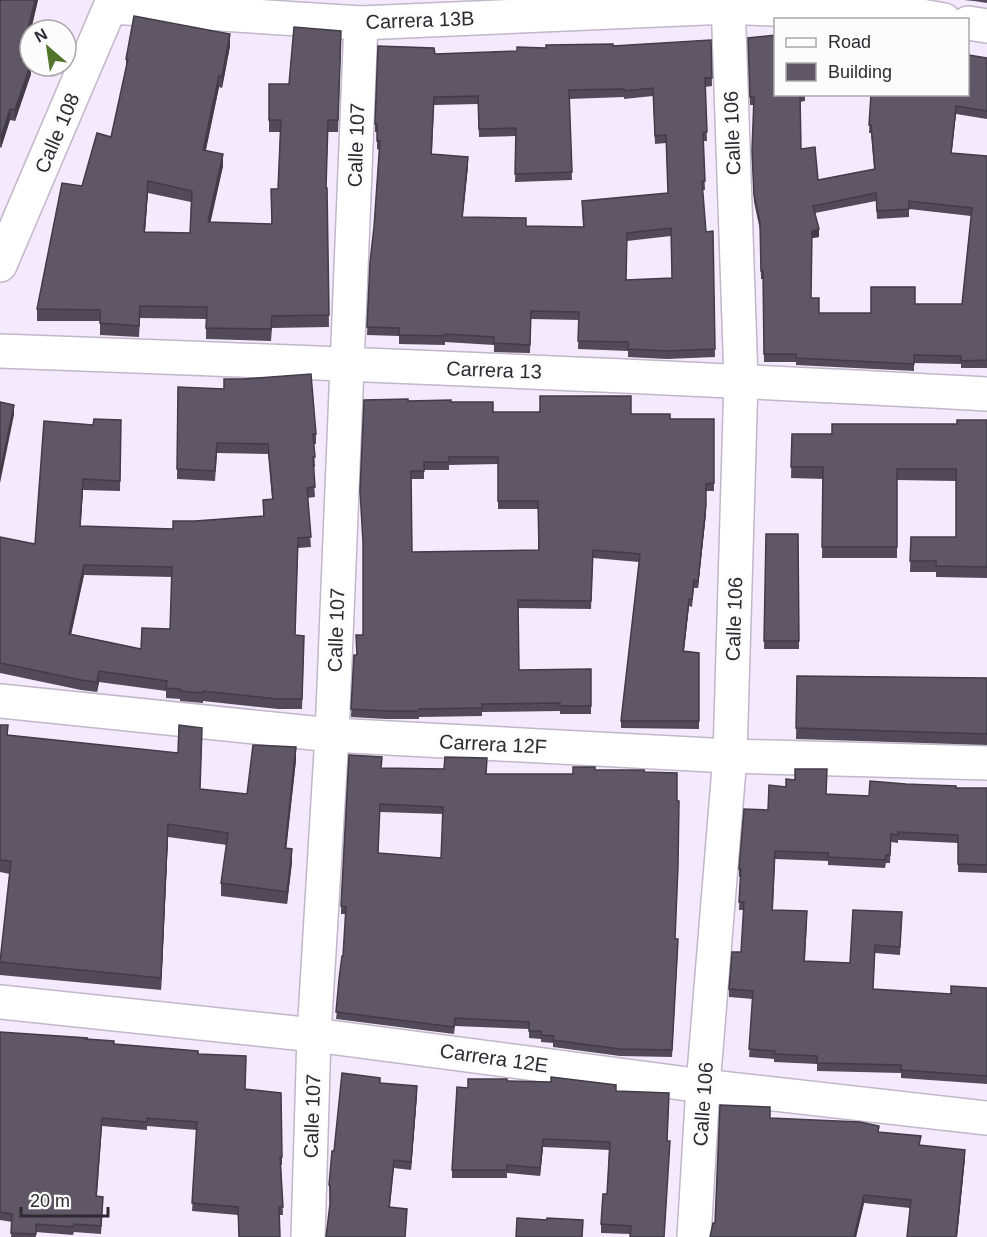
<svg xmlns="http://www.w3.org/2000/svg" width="987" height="1237" font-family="Helvetica,sans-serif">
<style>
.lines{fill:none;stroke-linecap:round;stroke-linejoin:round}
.minor-casing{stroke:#c1b7c9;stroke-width:36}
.minor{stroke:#fff;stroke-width:33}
.wall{fill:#524a58;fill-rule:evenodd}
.shaded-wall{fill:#423c47}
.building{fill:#5f5666;stroke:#423c47;stroke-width:1.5;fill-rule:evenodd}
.labels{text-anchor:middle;stroke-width:6;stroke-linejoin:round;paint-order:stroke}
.street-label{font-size:20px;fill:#2e2a31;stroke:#fcfcfc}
</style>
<rect width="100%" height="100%" fill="#f5eafd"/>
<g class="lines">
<defs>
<g id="minor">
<path d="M 111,7 L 361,23 L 728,7 L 921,16 L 944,20"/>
<path d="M 968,23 L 987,26"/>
<path d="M 0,265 L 113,0"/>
<path d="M 0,351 C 329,363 658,376 987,394"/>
<path d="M 0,701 L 332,735 L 730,756 L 987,763"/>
<path d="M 0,1002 L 314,1035 L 703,1086 L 987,1118"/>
<path d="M 308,1237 L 314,1035 L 332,735 L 361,23"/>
<path d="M 694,1237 L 703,1086 L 730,756 L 741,380 L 728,0"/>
</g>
</defs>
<use href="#minor" class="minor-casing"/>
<use href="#minor" class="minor"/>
</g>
<g class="wall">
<path d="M 0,0 L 38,0 L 24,60 L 31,66 L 31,74 L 15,121 L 10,120 L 1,148 L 0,147 Z"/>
<path d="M 964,0 L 987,0 L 987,3 L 974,1 Z"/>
<path d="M 748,38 L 776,94 L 805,94 L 805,101 L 800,102 L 801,149 L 818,180 L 874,169 L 871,133 L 869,133 L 871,94 L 987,58 L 987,119 L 956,114 L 951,153 L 987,156 L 987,368 L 961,368 L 961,364 L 914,363 L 914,371 L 796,365 L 796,362 L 764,362 L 763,279 L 761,279 L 760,230 L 754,202 L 752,151 L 754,105 L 750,105 ZM 876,201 L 877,219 L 909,217 L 909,209 L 971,216 L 962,304 L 915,304 L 871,313 L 819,313 L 811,298 L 812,238 L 819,237 L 815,213 Z"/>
<path d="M 711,40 L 712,86 L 705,87 L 707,141 L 703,141 L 705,190 L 702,190 L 706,232 L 713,231 L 715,357 L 667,359 L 628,357 L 628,351 L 578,349 L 579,320 L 531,319 L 530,353 L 494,352 L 494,345 L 445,342 L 445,345 L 399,344 L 399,336 L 367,335 L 370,262 L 374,227 L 379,150 L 377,149 L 377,132 L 375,132 L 375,124 L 435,54 L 517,51 L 546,48 L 613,46 ZM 653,96 L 655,144 L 666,143 L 668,193 L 582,201 L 583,227 L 526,226 L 462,217 L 468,166 L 432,154 L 434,105 L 478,104 L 479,137 L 516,136 L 515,182 L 572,180 L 569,99 L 624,97 L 624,99 ZM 671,236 L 672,278 L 626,280 L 627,241 Z"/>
<path d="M 341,43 L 338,132 L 328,132 L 326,188 L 327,188 L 329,327 L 272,328 L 271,341 L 206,339 L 206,319 L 140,318 L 139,337 L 100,335 L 100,321 L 37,321 L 37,309 L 82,186 L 111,137 L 126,68 L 126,59 L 230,46 L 222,88 L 219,87 L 206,150 L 223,166 L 210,222 L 271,224 L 278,189 L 280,132 L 269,132 L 269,84 L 289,84 ZM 148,193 L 191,202 L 190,233 L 145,232 Z"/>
<path d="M 178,387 L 316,434 L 316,444 L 314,444 L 315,467 L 313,467 L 315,497 L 307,498 L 311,547 L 298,548 L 295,635 L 304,646 L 302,709 L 278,709 L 203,701 L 203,703 L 180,701 L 180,699 L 166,698 L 166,691 L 99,682 L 97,692 L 81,690 L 0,673 L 0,537 L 35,544 L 93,425 L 121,420 L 120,491 L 83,490 L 80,526 L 173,529 L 195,521 L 263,516 L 263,500 L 272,499 L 268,454 L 217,453 L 215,481 L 177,479 ZM 84,575 L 172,577 L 170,629 L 141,649 L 71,634 Z"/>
<path d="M 408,401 L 451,402 L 493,412 L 631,414 L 670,419 L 714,419 L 714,491 L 706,491 L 706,513 L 698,588 L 694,588 L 692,607 L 689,606 L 684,651 L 699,653 L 699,729 L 621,728 L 621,721 L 639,562 L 593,558 L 591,609 L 518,608 L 519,670 L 591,669 L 591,714 L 560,714 L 560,711 L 482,712 L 482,716 L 419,717 L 419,719 L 386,719 L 351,717 L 354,655 L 356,655 L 363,635 L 363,550 ZM 498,464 L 498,509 L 538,509 L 538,550 L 412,552 L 411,479 L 424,479 L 424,470 L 449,470 L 449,465 Z"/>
<path d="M 987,420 L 987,578 L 936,577 L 936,572 L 910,572 L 911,537 L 956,537 L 956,481 L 897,480 L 897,558 L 822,558 L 823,479 L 791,478 L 792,434 L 832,434 L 957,424 Z"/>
<path d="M 766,534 L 798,534 L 799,649 L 764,649 Z"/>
<path d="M 797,676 L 987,678 L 987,745 L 796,739 Z"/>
<path d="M 0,725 L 8,735 L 178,753 L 202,741 L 200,789 L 247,794 L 296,760 L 286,848 L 292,862 L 287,904 L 221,896 L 221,883 L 227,845 L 168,837 L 161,990 L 0,975 L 0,962 L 10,874 L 0,872 Z"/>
<path d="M 382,768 L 486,774 L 573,774 L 595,770 L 676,939 L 678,947 L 672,1057 L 620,1056 L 553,1047 L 553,1043 L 541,1042 L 541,1039 L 529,1038 L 529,1029 L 455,1026 L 454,1034 L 336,1019 L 343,956 L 346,914 L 341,914 L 341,906 ZM 380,812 L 443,814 L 441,858 L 378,853 Z"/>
<path d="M 827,777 L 826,794 L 869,796 L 956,788 L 987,788 L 987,873 L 958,872 L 958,843 L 898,840 L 898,843 L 891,842 L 890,863 L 886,863 L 885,868 L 828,865 L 828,861 L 775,859 L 773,910 L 807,919 L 805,961 L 850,963 L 902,912 L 900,955 L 875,953 L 873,989 L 951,994 L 987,988 L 987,1084 L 901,1078 L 901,1073 L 817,1071 L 817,1064 L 774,1062 L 774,1059 L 749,1057 L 753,999 L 729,997 L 729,989 L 741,952 L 744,910 L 739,910 L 740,877 L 739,877 L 739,869 L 768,810 L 786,787 L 795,780 Z"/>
<path d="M 0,1032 L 86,1039 L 114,1044 L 198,1054 L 245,1089 L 282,1157 L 282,1165 L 281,1165 L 283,1215 L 238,1215 L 192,1211 L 197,1130 L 147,1126 L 147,1130 L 102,1126 L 97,1196 L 103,1204 L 101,1234 L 74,1232 L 73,1235 L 36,1232 L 36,1237 L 11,1237 L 12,1222 L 0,1220 Z"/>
<path d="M 507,1081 L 616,1091 L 669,1101 L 667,1141 L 670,1149 L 631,1234 L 601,1233 L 601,1224 L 607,1194 L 609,1150 L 543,1147 L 540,1176 L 507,1173 L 507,1178 L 452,1178 L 452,1170 L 468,1088 Z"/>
<path d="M 380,1083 L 417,1094 L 411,1170 L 394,1168 L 390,1207 L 407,1216 L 405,1237 L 326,1237 L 330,1205 L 329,1185 L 334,1151 Z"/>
<path d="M 770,1118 L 879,1132 L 921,1146 L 965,1158 L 957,1237 L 907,1237 L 910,1208 L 864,1203 L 856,1237 L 710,1237 L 715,1223 Z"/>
</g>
<g class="shaded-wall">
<path d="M 35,0 L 38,0 L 21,71 L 21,59 Z"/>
<path d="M 230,34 L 230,46 L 222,88 L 222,76 Z"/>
<path d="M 30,66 L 31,66 L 31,74 L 15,121 L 15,110 Z"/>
<path d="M 219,76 L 219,87 L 203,162 L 203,150 Z"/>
<path d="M 956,106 L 956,114 L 951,160 L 951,153 Z"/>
<path d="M 10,109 L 10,120 L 1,148 L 1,137 Z"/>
<path d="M 223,154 L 223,166 L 208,234 L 208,222 Z"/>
<path d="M 468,157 L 468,166 L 462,226 L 462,217 Z"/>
<path d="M 148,181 L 148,193 L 144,244 L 144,232 Z"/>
<path d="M 819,229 L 819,237 L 812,238 L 812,231 Z"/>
<path d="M 14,405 L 14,415 L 0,483 L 0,473 Z"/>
<path d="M 83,479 L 83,490 L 80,536 L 80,526 Z"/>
<path d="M 706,505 L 706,513 L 698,588 L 698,581 Z"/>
<path d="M 84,565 L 84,575 L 69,644 L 69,634 Z"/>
<path d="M 689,599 L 689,606 L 683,659 L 683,651 Z"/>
<path d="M 99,671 L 99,682 L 97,692 L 97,682 Z"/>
<path d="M 296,747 L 296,760 L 285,861 L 285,848 Z"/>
<path d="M 168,824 L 168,837 L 161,990 L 161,978 Z"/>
<path d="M 292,849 L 292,862 L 287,904 L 287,892 Z"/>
<path d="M 417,1086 L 417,1094 L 411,1170 L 411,1162 Z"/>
<path d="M 543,1139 L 543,1147 L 540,1176 L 540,1168 Z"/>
<path d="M 965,1150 L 965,1158 L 957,1237 L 956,1237 Z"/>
<path d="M 864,1195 L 864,1203 L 856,1237 L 854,1237 Z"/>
</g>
<g class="building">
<path d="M 0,0 L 35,0 L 21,59 L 30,63 L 30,66 L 15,110 L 10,109 L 1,137 L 0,136 Z"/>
<path d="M 134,16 L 230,34 L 222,76 L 219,76 L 203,150 L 223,154 L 208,222 L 272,224 L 271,189 L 278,189 L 281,120 L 269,120 L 269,84 L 289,84 L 294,27 L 341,31 L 338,120 L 328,120 L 326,188 L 327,188 L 329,315 L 272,316 L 271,329 L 206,328 L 207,307 L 140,306 L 139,326 L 100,323 L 100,310 L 37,309 L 62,183 L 82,186 L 97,133 L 111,137 L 128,59 L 126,59 ZM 148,181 L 192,191 L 190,233 L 144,232 Z"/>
<path d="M 776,35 L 776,94 L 800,94 L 801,149 L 815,147 L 818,180 L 875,169 L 871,125 L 869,125 L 871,94 L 968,94 L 968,55 L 987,58 L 987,111 L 956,106 L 951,153 L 987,156 L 987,360 L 961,361 L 961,356 L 914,355 L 914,364 L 796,358 L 796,354 L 764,354 L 763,271 L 761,271 L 760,222 L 754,195 L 752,151 L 754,97 L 750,97 L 748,38 ZM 876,193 L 877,211 L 909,209 L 909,201 L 972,208 L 962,304 L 915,304 L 915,287 L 871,287 L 871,313 L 819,313 L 819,298 L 811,298 L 812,231 L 819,229 L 813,206 Z"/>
<path d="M 711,40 L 712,78 L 705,78 L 707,132 L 703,133 L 705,181 L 702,181 L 706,232 L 713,231 L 715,349 L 667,351 L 628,349 L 628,342 L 578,341 L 579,312 L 531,311 L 530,345 L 494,343 L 494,337 L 445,334 L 445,336 L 399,335 L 399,328 L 367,327 L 370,262 L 374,227 L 380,141 L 377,141 L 377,124 L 375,124 L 378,46 L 434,48 L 435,54 L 517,51 L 517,47 L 546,48 L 546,45 L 613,44 L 613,46 ZM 653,88 L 655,136 L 666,135 L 668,193 L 582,201 L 584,227 L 526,226 L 526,218 L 462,217 L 468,157 L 431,154 L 434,97 L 478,96 L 479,129 L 516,128 L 515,174 L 572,172 L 569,90 L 624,89 L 624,91 ZM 671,228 L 672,278 L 626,280 L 627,233 Z"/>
<path d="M 311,374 L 316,434 L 313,434 L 315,457 L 313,457 L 315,487 L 307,488 L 311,537 L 298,538 L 295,635 L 304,636 L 302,699 L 278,699 L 203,691 L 203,693 L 180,691 L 180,689 L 166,688 L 167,681 L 99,671 L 97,682 L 81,680 L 0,663 L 0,537 L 35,544 L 44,421 L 93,425 L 94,419 L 121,420 L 120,481 L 83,479 L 80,526 L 173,529 L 173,521 L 195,521 L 264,516 L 263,500 L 273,499 L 268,444 L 217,443 L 215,471 L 177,469 L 178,387 L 224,389 L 224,379 L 244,379 ZM 84,565 L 172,567 L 170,629 L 142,628 L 141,649 L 69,634 Z"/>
<path d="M 540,396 L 631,396 L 631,414 L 670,414 L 670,419 L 714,419 L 714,483 L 706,484 L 706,505 L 698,581 L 694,580 L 692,599 L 689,599 L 683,651 L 699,653 L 699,721 L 621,721 L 640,554 L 593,550 L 591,601 L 518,600 L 519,670 L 591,669 L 591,706 L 560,706 L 560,703 L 482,704 L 482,708 L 419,709 L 419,711 L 386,711 L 351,709 L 354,655 L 357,655 L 356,635 L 363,635 L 363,542 L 360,491 L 364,400 L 408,399 L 408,401 L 451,400 L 451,402 L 493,402 L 493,412 L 540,412 ZM 449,457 L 498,457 L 498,501 L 538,501 L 539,550 L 412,552 L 411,471 L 424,471 L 424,462 L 449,462 Z"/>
<path d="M 0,402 L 14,405 L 0,473 Z"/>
<path d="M 957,420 L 987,420 L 987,567 L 936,566 L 936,561 L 910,561 L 911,537 L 956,537 L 956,469 L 897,469 L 897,547 L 822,547 L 823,467 L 791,467 L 792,434 L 832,434 L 832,424 L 957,424 Z"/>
<path d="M 766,534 L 798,534 L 799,641 L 764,641 Z"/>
<path d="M 797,676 L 987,678 L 987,734 L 796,728 Z"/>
<path d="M 0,725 L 8,725 L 7,735 L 178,753 L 179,725 L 202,728 L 200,789 L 247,794 L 253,745 L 296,747 L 285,848 L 292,849 L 287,892 L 221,883 L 228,833 L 168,824 L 161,978 L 0,962 L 11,861 L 0,860 Z"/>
<path d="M 349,755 L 382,757 L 381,768 L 444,769 L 445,757 L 487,758 L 486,774 L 573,774 L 573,767 L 595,767 L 595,770 L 644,770 L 645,772 L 677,773 L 677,801 L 679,801 L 678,866 L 675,939 L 678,939 L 672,1050 L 620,1049 L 553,1040 L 554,1036 L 541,1035 L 541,1031 L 529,1031 L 529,1022 L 455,1018 L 454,1027 L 336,1012 L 339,979 L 342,956 L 343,956 L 346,907 L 341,906 ZM 380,804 L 443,807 L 441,858 L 378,853 Z"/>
<path d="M 795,769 L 827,769 L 826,794 L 869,796 L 870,781 L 906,784 L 956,786 L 956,788 L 987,788 L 987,865 L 958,864 L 958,835 L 898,832 L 898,835 L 891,834 L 890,855 L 886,855 L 885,860 L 828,857 L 828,853 L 775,851 L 772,910 L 807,911 L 804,961 L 850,963 L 853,910 L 902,912 L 900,947 L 875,945 L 873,989 L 951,994 L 951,986 L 987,988 L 987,1076 L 901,1070 L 901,1065 L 817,1063 L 817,1056 L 774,1054 L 775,1051 L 749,1049 L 753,991 L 729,989 L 732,952 L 741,952 L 744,902 L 739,902 L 741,869 L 739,869 L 744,809 L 768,810 L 769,785 L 786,787 L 786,779 L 795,780 Z"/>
<path d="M 0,1032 L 87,1038 L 86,1039 L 114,1041 L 114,1044 L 198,1051 L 198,1054 L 246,1056 L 245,1089 L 281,1093 L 282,1157 L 280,1157 L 283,1207 L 279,1207 L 280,1237 L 239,1237 L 238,1207 L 192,1203 L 197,1122 L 147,1118 L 147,1122 L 102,1118 L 96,1196 L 103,1197 L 101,1226 L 74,1224 L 73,1227 L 36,1224 L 36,1234 L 11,1233 L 12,1214 L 0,1212 Z"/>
<path d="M 342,1073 L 380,1078 L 380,1083 L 417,1086 L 411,1162 L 394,1160 L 389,1207 L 407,1209 L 405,1237 L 326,1237 L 330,1204 L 330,1185 L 329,1185 L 332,1151 L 334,1151 Z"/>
<path d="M 551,1077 L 616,1085 L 616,1091 L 669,1093 L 667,1141 L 670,1141 L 664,1237 L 630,1237 L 631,1226 L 601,1224 L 603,1194 L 607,1194 L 610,1142 L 543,1139 L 540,1168 L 507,1165 L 507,1170 L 452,1170 L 457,1087 L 468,1088 L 468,1079 L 507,1079 L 507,1081 L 551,1082 Z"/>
<path d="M 720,1105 L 770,1107 L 770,1118 L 860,1122 L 879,1126 L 878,1132 L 921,1136 L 919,1145 L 965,1150 L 956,1237 L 907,1237 L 911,1200 L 864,1195 L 854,1237 L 710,1237 L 713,1223 L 715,1223 Z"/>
<path d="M 517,1218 L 547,1220 L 547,1218 L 583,1220 L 582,1237 L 516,1237 Z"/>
</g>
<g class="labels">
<g class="street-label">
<text transform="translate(420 20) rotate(-2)" y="7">Carrera 13B</text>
<text transform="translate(57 133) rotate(-67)" y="7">Calle 108</text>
<text transform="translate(732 133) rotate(-92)" y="7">Calle 106</text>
<text transform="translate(356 145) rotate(-88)" y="7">Calle 107</text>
<text transform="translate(494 370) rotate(2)" y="7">Carrera 13</text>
<text transform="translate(734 619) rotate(-88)" y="7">Calle 106</text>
<text transform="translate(336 630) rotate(-88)" y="7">Calle 107</text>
<text transform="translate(493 744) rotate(3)" y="7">Carrera 12F</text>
<text transform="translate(494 1058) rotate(8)" y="7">Carrera 12E</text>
<text transform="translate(703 1104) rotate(-86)" y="7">Calle 106</text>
<text transform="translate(312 1116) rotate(-88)" y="7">Calle 107</text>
</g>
</g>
<rect x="774" y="18" width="195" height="78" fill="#fcfcfc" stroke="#aaa8ab" stroke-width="1.5"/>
<rect x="786" y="38" width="30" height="9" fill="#ffffff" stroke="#aaa8ab" stroke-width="1.5"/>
<text x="828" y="48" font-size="18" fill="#2e2a31">Road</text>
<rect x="786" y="63" width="30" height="18" fill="#5f5666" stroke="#aaa8ab" stroke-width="1.5"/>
<text x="828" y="78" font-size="18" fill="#2e2a31">Building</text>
<g transform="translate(48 48) rotate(331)"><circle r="28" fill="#fcfcfc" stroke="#aaa8ab" stroke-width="1.5"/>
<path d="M0-4.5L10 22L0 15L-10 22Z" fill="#51742c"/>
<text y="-9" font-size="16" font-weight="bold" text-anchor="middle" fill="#2e2a31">N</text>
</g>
<path d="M21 1207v9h87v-9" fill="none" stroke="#2e2a31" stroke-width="3"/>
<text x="30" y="1207" font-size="18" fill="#2e2a31" stroke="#fcfcfc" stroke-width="4.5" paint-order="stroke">20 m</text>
</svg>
